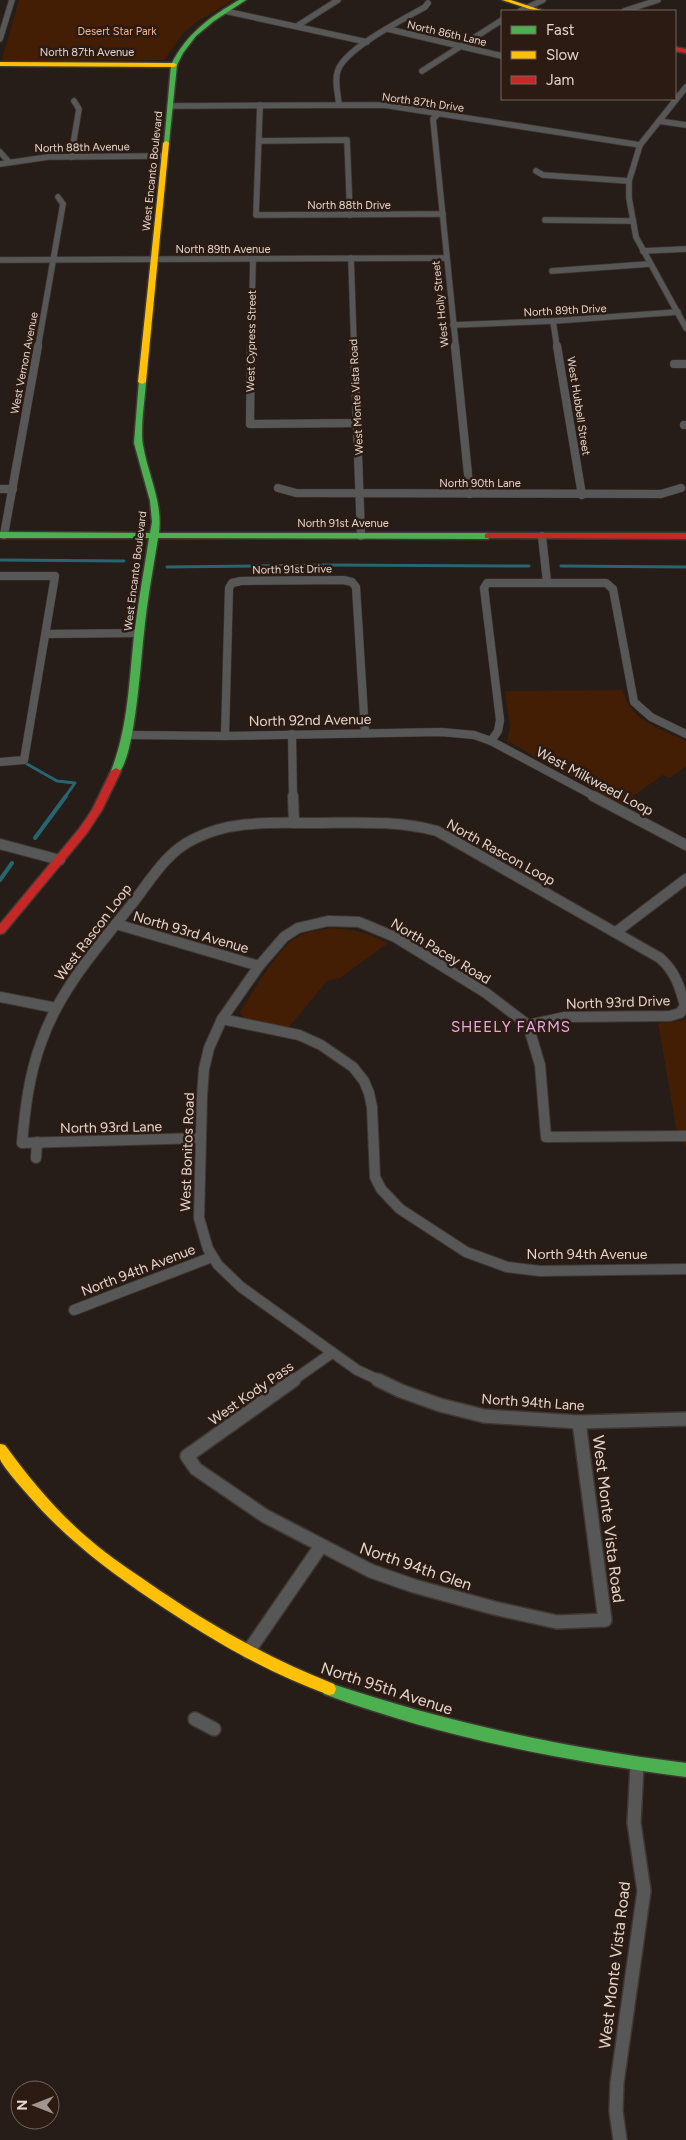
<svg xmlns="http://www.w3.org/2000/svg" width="686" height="2140" font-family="Figtree,sans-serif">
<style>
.green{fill:#431d04}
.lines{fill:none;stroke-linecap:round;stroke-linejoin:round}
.stream-far1{stroke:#276671;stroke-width:3}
.stream{stroke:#276671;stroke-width:4}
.street-far3-casing{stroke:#3f3832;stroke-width:7}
.street-far2-casing{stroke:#3f3832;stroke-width:9}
.street-far1-casing{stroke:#3f3832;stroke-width:12}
.street-casing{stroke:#3f3832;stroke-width:16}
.fast-casing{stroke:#3f3832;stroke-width:3}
.slow-casing{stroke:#3f3832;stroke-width:3}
.jam-casing{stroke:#3f3832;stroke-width:3}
.street-far3{stroke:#585757;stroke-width:5.5}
.street-far2{stroke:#585757;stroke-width:8}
.street-far1{stroke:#585757;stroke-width:10}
.street{stroke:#585757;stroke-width:13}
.fast{fill:#4caf50;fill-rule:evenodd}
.slow{fill:#ffc107;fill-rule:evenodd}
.jam{fill:#c62828;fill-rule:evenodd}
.labels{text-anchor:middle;stroke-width:5;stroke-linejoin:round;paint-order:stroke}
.far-park-label{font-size:11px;fill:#f5b491;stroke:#2c1b12}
.far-street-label{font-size:11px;fill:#e2d6cf;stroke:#2c1b12}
.street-label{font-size:14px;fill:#e2d6cf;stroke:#2c1b12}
.neighbourhood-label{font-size:15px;letter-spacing:1px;fill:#e5aae1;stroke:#2c1b12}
.near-street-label{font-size:16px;fill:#e2d6cf;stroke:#2c1b12}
</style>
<rect width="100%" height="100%" fill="#261d18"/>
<g class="green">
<path d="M 19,0 L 233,0 L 198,21 L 183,33 L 164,60 L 6,61 L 2,59 Z"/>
<path d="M 623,690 C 628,720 661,729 686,741 L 686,766 L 670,778 L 663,775 L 622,804 L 597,794 L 597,791 L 507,741 L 510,727 L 505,691 Z"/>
<path d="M 331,928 C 353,929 369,933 388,943 L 340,978 L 327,981 L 288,1028 L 246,1019 L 242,1016 L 240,1011 C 254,991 277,949 297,937 C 308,931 320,930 331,928 Z"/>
<path d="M 686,1020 L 686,1148 L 676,1128 L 658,1023 Z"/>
</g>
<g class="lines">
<g class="stream-far1">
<path d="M 0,560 L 124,561"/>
<path d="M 561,566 L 686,567"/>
<path d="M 167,567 L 328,565 L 529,566"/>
<path d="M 27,764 L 57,781 L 75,783 L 65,797"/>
</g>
<g class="stream">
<path d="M 35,838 L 66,796"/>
<path d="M 0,880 L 12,863"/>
</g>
<defs>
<g id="street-far3">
<path d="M 225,11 L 367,42"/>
<path d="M 520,11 L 543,0"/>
<path d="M 624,11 L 658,0"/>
<path d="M 297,26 L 338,0"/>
<path d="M 388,29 L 502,56"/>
<path d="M 0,39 L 12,0"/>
<path d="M 422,71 L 502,20"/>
<path d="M 686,87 L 640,145 L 629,181 L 629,198 L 636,237 L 686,328"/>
<path d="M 260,105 L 256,215 L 443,214"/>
<path d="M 339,105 C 338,94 334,81 338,70 C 346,48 404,19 425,7 L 428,3"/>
<path d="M 171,106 L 384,105 L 640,145"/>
<path d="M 439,113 L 433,119 L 456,347"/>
<path d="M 659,121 L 686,125"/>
<path d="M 259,141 L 347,140 L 350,215"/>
<path d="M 0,152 L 9,162"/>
<path d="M 71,157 L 79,109 L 74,101"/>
<path d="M 0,164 L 48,157 L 165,156"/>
<path d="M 536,171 L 543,175 L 629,181"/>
<path d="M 545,220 L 633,221"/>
<path d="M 643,251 L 686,249"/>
<path d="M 351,258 L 354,347"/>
<path d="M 0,260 L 446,258"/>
<path d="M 552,271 L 649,264"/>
<path d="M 553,321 L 557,347"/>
<path d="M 453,325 L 553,321 L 678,312"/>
<path d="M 38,347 L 63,204 L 58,197"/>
<path d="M 251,347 L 253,259"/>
</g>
<g id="street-far2">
<path d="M 251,346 L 250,424 L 358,423"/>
<path d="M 354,346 L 361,536"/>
<path d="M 455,346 L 470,494"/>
<path d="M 557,346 L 582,495"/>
<path d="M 674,364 L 686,364"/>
<path d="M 684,425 L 686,425"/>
<path d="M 278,488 L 296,493 L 661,494 L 681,488"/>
<path d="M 0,489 L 13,489"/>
<path d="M 4,535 L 38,346"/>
<path d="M 542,536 L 547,582"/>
<path d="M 0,576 L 55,576 L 24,760 L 0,762"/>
<path d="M 46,634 L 139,633"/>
<path d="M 292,734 L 293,797"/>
<path d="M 128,735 L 225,736 L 441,732 L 474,735 L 491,741 L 596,797"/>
<path d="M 225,736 L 229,588 L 232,583 L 241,581 L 343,580 L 352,582 L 356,587 L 365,732"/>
<path d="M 491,741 L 498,731 L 500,720 L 484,588 L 487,583 L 606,583 L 613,589 L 634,702 L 651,717 L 686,734"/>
</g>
<g id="street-far1">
<path d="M 293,796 L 294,823"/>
<path d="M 593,796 L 686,845"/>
<path d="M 0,844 L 60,860"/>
<path d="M 116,924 L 259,966"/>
<path d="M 616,932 L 686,879"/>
<path d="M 0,997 L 56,1008"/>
<path d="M 222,1019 L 299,1035 L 321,1045 L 353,1067 L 364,1081 L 369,1093 L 372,1107 L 375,1177 L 381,1189 L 400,1209 L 466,1252 L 507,1267 L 540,1271 L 686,1269"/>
<path d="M 528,1025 L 540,1065 L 546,1137 L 686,1136"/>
<path d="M 201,1138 L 22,1143 C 25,1109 29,1075 41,1043 C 59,990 98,947 132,904 C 150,881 166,852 194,839 C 231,820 272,823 313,823 C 355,823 396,820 437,831 L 660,958 C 675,971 680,987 685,1006 L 680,1013 L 670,1016 L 565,1017 L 528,1025"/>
<path d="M 36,1158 L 37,1142"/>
<path d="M 74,1310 L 212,1257"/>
<path d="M 292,1381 L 332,1353"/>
<path d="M 381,1381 L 357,1370 L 241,1287 L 218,1265 L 208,1249 L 199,1218 L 202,1096 L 204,1069 L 209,1048 L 222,1019 L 259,966 L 284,937 L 298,928 L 328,921 L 359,922 L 395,937 L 486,993 L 528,1025"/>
</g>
<g id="street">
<path d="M 294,1380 L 187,1456 L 196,1469 L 265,1516 L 371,1571 L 414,1586 L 494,1608 L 557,1622 L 605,1620 L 579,1422"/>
<path d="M 378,1380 L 401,1391 L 440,1405 L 484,1416 L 579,1422 L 686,1419"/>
<path d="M 248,1652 L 321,1546"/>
<path d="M 195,1719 L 214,1729"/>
<path d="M 620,2140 L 616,2111 L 617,2083 L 644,1891 L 634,1823 L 637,1765"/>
</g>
<g id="fast">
<path d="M 239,0 L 246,0 L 214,21 L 196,36 L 183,53 L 177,65 L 169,143 L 164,144 L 171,65 C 186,34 210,17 239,0 Z"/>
<path d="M 139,380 L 146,382 C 145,399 140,429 143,445 C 148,475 163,502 159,533 L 488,533 L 492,536 L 488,539 L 158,538 C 153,570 147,601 144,633 C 141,655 135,768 116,774 L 111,771 C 128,728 129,682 134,636 C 138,603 144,570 149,538 L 0,538 L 0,532 L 150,533 L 152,522 L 150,501 L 134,443 Z"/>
<path d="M 329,1683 C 446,1722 564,1748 686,1763 L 686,1777 C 563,1761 440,1737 324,1694 L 322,1689 L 324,1684 Z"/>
</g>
<g id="slow">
<path d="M 502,0 L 511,0 L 544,11 L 536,11 Z"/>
<path d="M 0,62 L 174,63 L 177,65 L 174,67 L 0,66 Z"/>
<path d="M 166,141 L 169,143 L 146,382 L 142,384 L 138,382 L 163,143 Z"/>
<path d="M 0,1444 L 5,1445 C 28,1477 53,1507 82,1533 C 102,1551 124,1566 146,1581 C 205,1622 267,1658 334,1684 L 336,1689 L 334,1694 L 329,1695 C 266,1672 208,1638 152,1600 C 106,1569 64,1537 28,1495 C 22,1488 2,1466 0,1459 C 0,1455 0,1448 0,1444 Z"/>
</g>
<g id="jam">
<path d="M 675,47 L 686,49 L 686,53 L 675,51 Z"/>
<path d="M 488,533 L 686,533 L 686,539 L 485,538 L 485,534 Z"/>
<path d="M 116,768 L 121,771 L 102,810 L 87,833 L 4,933 L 0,934 L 0,924 L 79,829 L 92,810 L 111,771 Z"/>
</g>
</defs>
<use href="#street-far3" class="street-far3-casing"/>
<use href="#street-far2" class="street-far2-casing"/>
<use href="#street-far1" class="street-far1-casing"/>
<use href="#street" class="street-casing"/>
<use href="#fast" class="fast-casing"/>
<use href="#slow" class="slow-casing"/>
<use href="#jam" class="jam-casing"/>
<use href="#street-far3" class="street-far3"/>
<use href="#street-far2" class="street-far2"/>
<use href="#street-far1" class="street-far1"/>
<use href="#street" class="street"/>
<use href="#fast" class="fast"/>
<use href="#slow" class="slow"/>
<use href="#jam" class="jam"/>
</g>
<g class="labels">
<g class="far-park-label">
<text x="117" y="35">Desert Star Park</text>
</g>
<g class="far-street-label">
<text transform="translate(447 33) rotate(13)" y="4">North 86th Lane</text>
<text x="87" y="56">North 87th Avenue</text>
<text transform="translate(423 102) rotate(8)" y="4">North 87th Drive</text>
<text transform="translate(82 147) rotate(-1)" y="4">North 88th Avenue</text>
<text transform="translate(152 171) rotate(-84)" y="4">West Encanto Boulevard</text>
<text x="349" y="209">North 88th Drive</text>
<text x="223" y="253">North 89th Avenue</text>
<text transform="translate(440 304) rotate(-96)" y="4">West Holly Street</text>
<text transform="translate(565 310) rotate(-3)" y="4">North 89th Drive</text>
<text transform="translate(251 341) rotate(-89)" y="4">West Cypress Street</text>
<text transform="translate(24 363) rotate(-79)" y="4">West Vernon Avenue</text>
<text transform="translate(356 397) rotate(-93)" y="4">West Monte Vista Road</text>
<text transform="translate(579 406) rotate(81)" y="4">West Hubbell Street</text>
<text x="480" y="487">North 90th Lane</text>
<text x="343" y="527">North 91st Avenue</text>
<text transform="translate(292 569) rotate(-1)" y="4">North 91st Drive</text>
<text transform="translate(135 571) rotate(-83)" y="4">West Encanto Boulevard</text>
</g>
<g class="street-label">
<text transform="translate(310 720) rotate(-1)" y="5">North 92nd Avenue</text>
<text transform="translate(595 781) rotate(28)" y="5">West Milkweed Loop</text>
<text transform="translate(501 852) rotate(29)" y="5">North Rascon Loop</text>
<text transform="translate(93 932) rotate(-53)" y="5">West Rascon Loop</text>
<text transform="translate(191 932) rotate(16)" y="5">North 93rd Avenue</text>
<text transform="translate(441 951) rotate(31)" y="5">North Pacey Road</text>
<text transform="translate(618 1002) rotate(-2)" y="5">North 93rd Drive</text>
<text transform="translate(111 1127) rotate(-1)" y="5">North 93rd Lane</text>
<text transform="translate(187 1152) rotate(-88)" y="5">West Bonitos Road</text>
<text x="587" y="1259">North 94th Avenue</text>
<text transform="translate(138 1270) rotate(-21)" y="5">North 94th Avenue</text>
<text transform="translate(251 1393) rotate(-35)" y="5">West Kody Pass</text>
<text transform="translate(533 1402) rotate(4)" y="5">North 94th Lane</text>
</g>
<g class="neighbourhood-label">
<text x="511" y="1032">SHEELY FARMS</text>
</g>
<g class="near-street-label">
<text transform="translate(609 1519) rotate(83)" y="6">West Monte Vista Road</text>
<text transform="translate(416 1566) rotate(19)" y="6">North 94th Glen</text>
<text transform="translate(387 1688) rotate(18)" y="6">North 95th Avenue</text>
<text transform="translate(614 1965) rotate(-83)" y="6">West Monte Vista Road</text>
</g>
</g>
<rect x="501" y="10" width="175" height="90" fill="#2c1b12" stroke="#75665e"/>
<rect x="511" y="26" width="25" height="8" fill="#4caf50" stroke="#75665e"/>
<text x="546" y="35" font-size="15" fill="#e2d6cf">Fast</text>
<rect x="511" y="51" width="25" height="8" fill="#ffc107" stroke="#75665e"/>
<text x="546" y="60" font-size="15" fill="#e2d6cf">Slow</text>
<rect x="511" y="76" width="25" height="8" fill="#c62828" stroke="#75665e"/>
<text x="546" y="85" font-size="15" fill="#e2d6cf">Jam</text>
<g transform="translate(35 2105) rotate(270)"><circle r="24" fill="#2c1b12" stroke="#75665e"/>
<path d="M0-4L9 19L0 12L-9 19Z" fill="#a0958f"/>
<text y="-8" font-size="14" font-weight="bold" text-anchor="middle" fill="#e2d6cf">N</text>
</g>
</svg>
